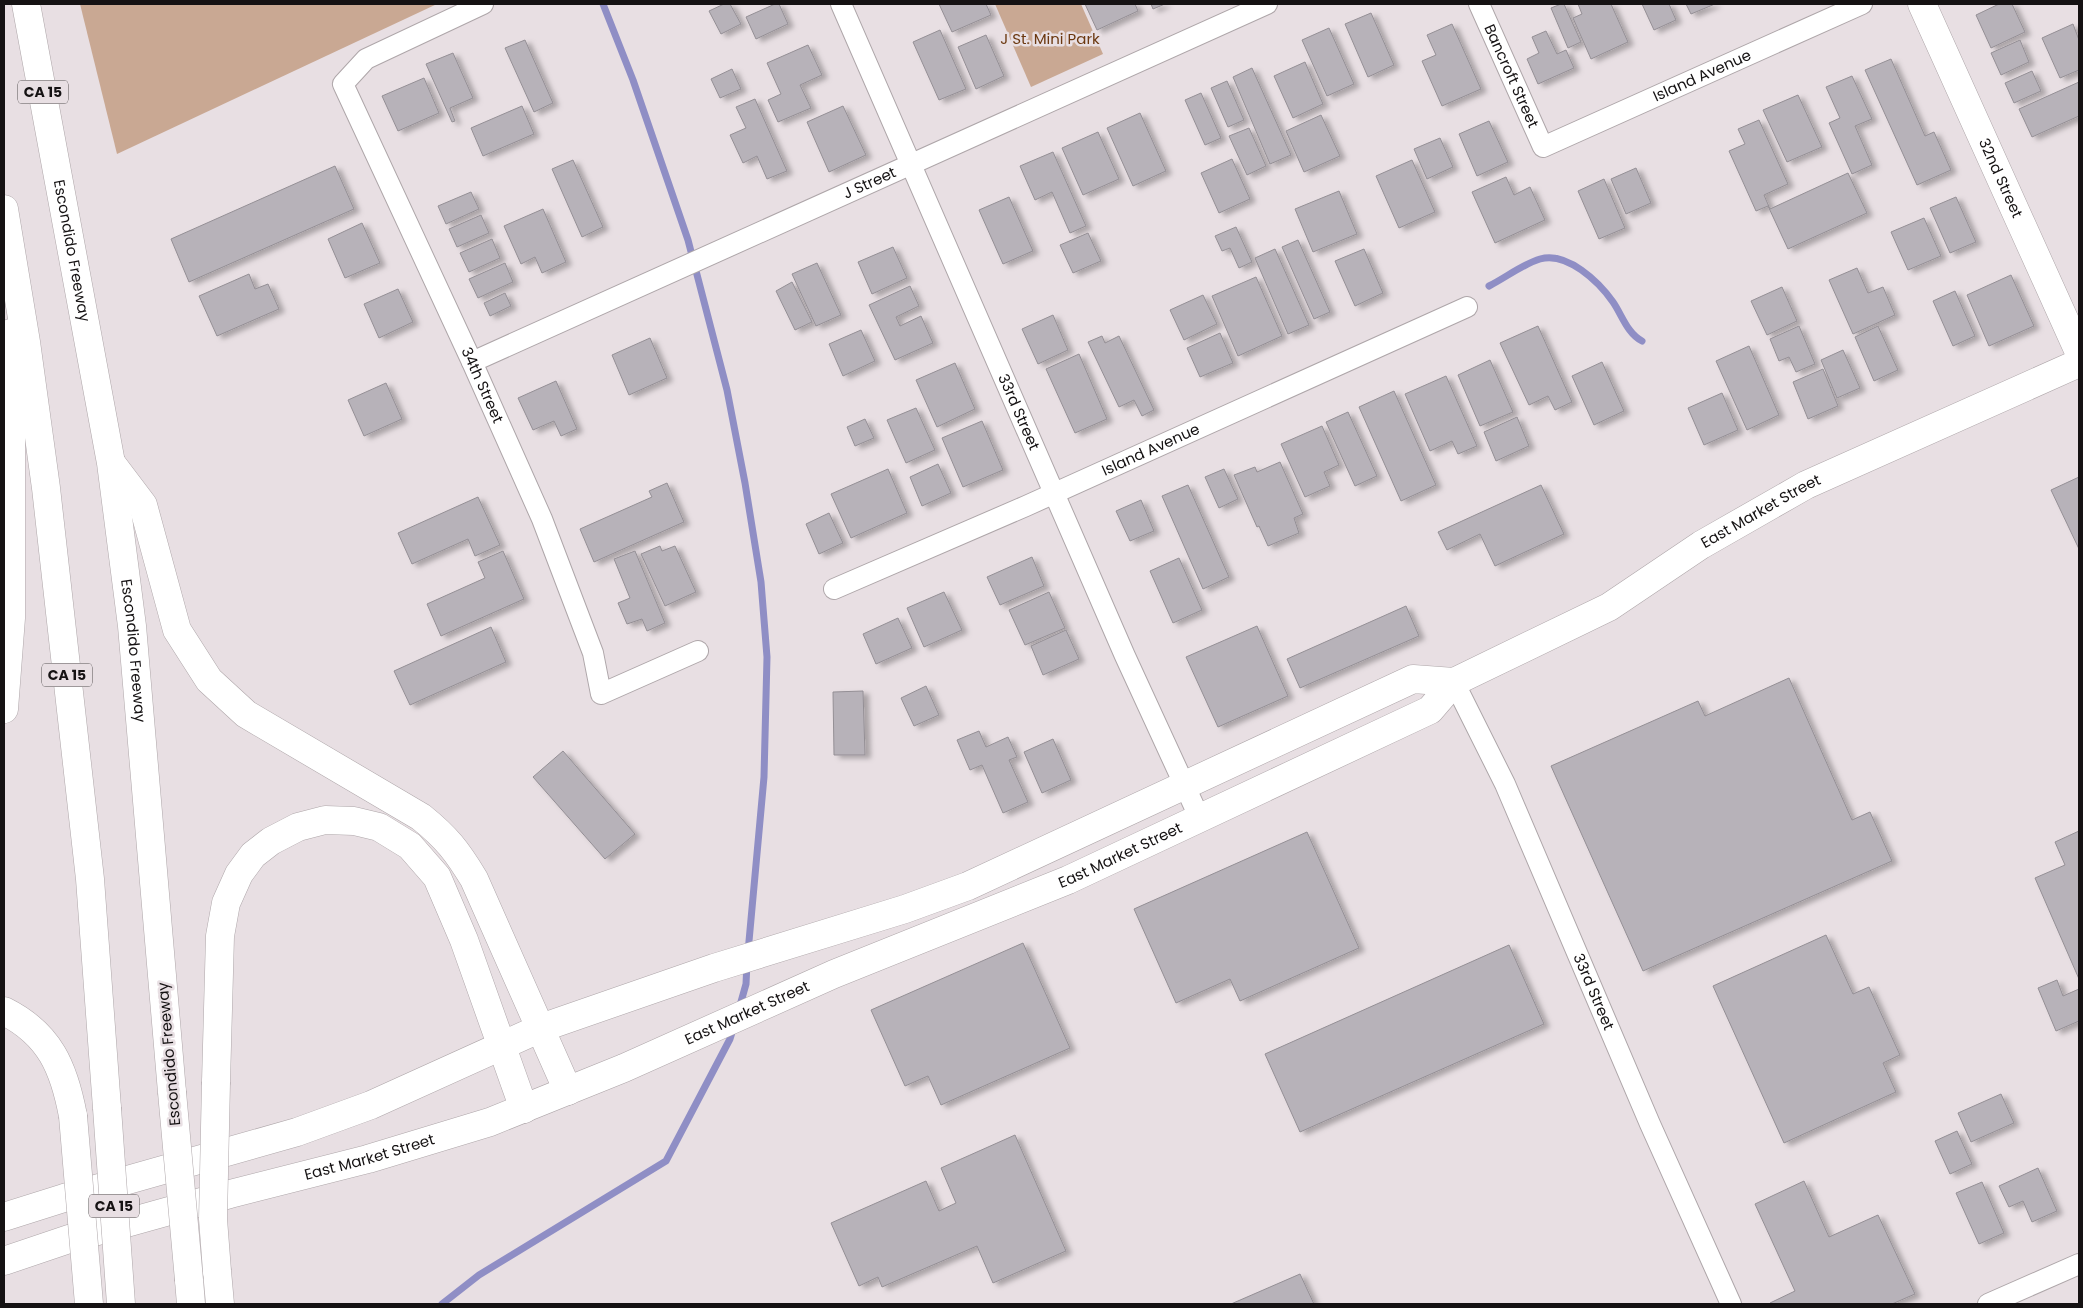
<svg xmlns="http://www.w3.org/2000/svg" width="2083" height="1308" font-family="Poppins,sans-serif">
<style>
.green{fill:#c9a893}
.lines{fill:none;stroke-linecap:round;stroke-linejoin:round}
.stream{stroke:#8f8ec5;stroke-width:7}
.building{fill:#b7b2b9;stroke:#948f95;filter:url(#shadow)}
.minor-casing{stroke:#aea6a9;stroke-width:22}
.secondary-casing{stroke:#aea6a9;stroke-width:29}
.primary-casing{stroke:#aea6a9;stroke-width:29}
.motorway-casing{stroke:#aea6a9;stroke-width:29}
.minor{stroke:#fff;stroke-width:20}
.secondary{stroke:#fff;stroke-width:28}
.primary{stroke:#fff;stroke-width:28}
.motorway{stroke:#fff;stroke-width:28}
.motorway-bridge-casing{stroke:#aea6a9;stroke-width:29;stroke-linecap:butt}
.motorway-bridge{stroke:#fff;stroke-width:28}
.labels{text-anchor:middle;stroke-width:5;stroke-linejoin:round;paint-order:stroke}
.shield{fill:#e8dfe3;stroke:#545051;stroke-width:1}
.shield-label{font-size:14px;font-weight:bold;fill:#151213}
.park-label{font-size:15px;fill:#6b3810;stroke:#e8dfe3}
.street-label{font-size:15px;fill:#151213;stroke:#e8dfe3}
</style>
<defs>
<filter id="shadow"><feDropShadow dx="5.5" dy="3" stdDeviation="2.5" flood-color="#0004"/></filter>
</defs>
<rect width="100%" height="100%" fill="#e8dfe3"/>
<g class="green">
<path d="M 80,4 L 437,4 L 117,154 Z"/>
<path d="M 995,4 L 1081,4 L 1103,54 L 1031,87 Z"/>
</g>
<g class="lines">
<g class="stream">
<path d="M 603,4 L 633,80 L 688,240 L 727,390 L 745,483 L 761,582 L 767,657 L 764,777 L 748,952"/>
<path d="M 1489,286 C 1505,278 1523,264 1540,259 C 1567,251 1599,282 1613,302 C 1622,315 1627,333 1642,341"/>
<path d="M 739,1009 L 746,984 L 747,963"/>
<path d="M 442,1304 L 479,1275 L 666,1161 L 730,1039 L 734,1026"/>
</g>
</g>
<g class="building">
<path d="M 724,4 L 730,4 L 741,24 L 721,34 L 709,11 Z"/>
<path d="M 775,4 L 779,4 L 788,24 L 756,39 L 746,17 Z"/>
<path d="M 939,4 L 986,4 L 991,15 L 952,32 Z"/>
<path d="M 1085,4 L 1135,4 L 1138,11 L 1097,30 Z"/>
<path d="M 1151,4 L 1165,4 L 1153,9 Z"/>
<path d="M 1561,4 L 1564,4 L 1581,42 L 1568,48 L 1551,8 Z"/>
<path d="M 1578,4 L 1611,4 L 1628,42 L 1591,59 L 1573,18 L 1582,14 Z"/>
<path d="M 1642,4 L 1669,4 L 1676,20 L 1654,30 Z"/>
<path d="M 1686,4 L 1715,4 L 1691,14 Z"/>
<path d="M 1999,4 L 2012,4 L 2025,32 L 1991,48 L 1976,15 Z"/>
<path d="M 1371,13 L 1394,65 L 1368,77 L 1345,24 Z"/>
<path d="M 1452,24 L 1481,89 L 1442,106 L 1422,61 L 1436,55 L 1427,35 Z"/>
<path d="M 2073,24 L 2079,40 L 2079,70 L 2060,78 L 2042,38 Z"/>
<path d="M 1329,28 L 1354,84 L 1327,96 L 1302,40 Z"/>
<path d="M 940,30 L 966,89 L 939,100 L 913,42 Z"/>
<path d="M 1546,31 L 1557,54 L 1566,50 L 1574,68 L 1538,84 L 1527,59 L 1539,53 L 1532,37 Z"/>
<path d="M 986,35 L 1004,76 L 976,89 L 958,47 Z"/>
<path d="M 525,40 L 553,103 L 534,112 L 505,48 Z"/>
<path d="M 2020,40 L 2029,62 L 2001,75 L 1991,53 Z"/>
<path d="M 808,45 L 822,75 L 800,85 L 811,108 L 778,122 L 768,100 L 781,94 L 767,63 Z"/>
<path d="M 453,53 L 473,98 L 450,108 L 455,121 L 452,122 L 426,64 Z"/>
<path d="M 1891,59 L 1925,136 L 1934,132 L 1951,170 L 1917,185 L 1865,70 Z"/>
<path d="M 1305,62 L 1323,104 L 1293,118 L 1274,76 Z"/>
<path d="M 1252,68 L 1291,155 L 1270,164 L 1233,77 Z"/>
<path d="M 732,69 L 741,89 L 720,98 L 711,79 Z"/>
<path d="M 2032,71 L 2041,91 L 2014,103 L 2005,83 Z"/>
<path d="M 1852,76 L 1872,119 L 1855,126 L 1872,165 L 1852,174 L 1829,123 L 1840,118 L 1826,87 Z"/>
<path d="M 424,78 L 439,113 L 398,131 L 382,96 Z"/>
<path d="M 1227,81 L 1244,120 L 1228,127 L 1211,88 Z"/>
<path d="M 2079,82 L 2079,116 L 2032,137 L 2019,109 Z"/>
<path d="M 1201,93 L 1221,138 L 1205,145 L 1185,100 Z"/>
<path d="M 1798,95 L 1822,147 L 1787,162 L 1763,110 Z"/>
<path d="M 755,99 L 787,171 L 767,179 L 757,156 L 743,163 L 730,135 L 746,128 L 736,107 Z"/>
<path d="M 522,106 L 534,134 L 483,156 L 471,128 Z"/>
<path d="M 843,106 L 866,155 L 829,172 L 807,122 Z"/>
<path d="M 1140,113 L 1166,171 L 1133,186 L 1107,128 Z"/>
<path d="M 1321,115 L 1340,156 L 1304,172 L 1286,131 Z"/>
<path d="M 1759,120 L 1788,184 L 1764,195 L 1770,209 L 1848,173 L 1867,213 L 1788,249 L 1768,206 L 1756,211 L 1729,151 L 1745,144 L 1738,129 Z"/>
<path d="M 1489,121 L 1508,162 L 1477,176 L 1459,134 Z"/>
<path d="M 1249,128 L 1266,166 L 1247,175 L 1229,136 Z"/>
<path d="M 1098,132 L 1119,179 L 1083,195 L 1062,148 Z"/>
<path d="M 1440,138 L 1453,167 L 1427,179 L 1414,149 Z"/>
<path d="M 1053,152 L 1086,226 L 1070,233 L 1052,192 L 1035,200 L 1020,166 Z"/>
<path d="M 1232,159 L 1250,199 L 1219,213 L 1201,173 Z"/>
<path d="M 573,160 L 603,227 L 582,237 L 552,169 Z"/>
<path d="M 1412,160 L 1435,212 L 1399,228 L 1376,176 Z"/>
<path d="M 335,166 L 354,209 L 189,282 L 171,239 Z"/>
<path d="M 1636,168 L 1651,203 L 1626,214 L 1611,179 Z"/>
<path d="M 1506,177 L 1514,195 L 1530,187 L 1545,220 L 1495,243 L 1472,192 Z"/>
<path d="M 1604,179 L 1625,228 L 1599,239 L 1578,191 Z"/>
<path d="M 1339,191 L 1357,234 L 1313,252 L 1295,209 Z"/>
<path d="M 471,192 L 479,209 L 446,224 L 438,206 Z"/>
<path d="M 1009,197 L 1033,251 L 1003,264 L 979,210 Z"/>
<path d="M 1956,197 L 1976,242 L 1950,253 L 1930,208 Z"/>
<path d="M 543,209 L 566,262 L 542,273 L 535,257 L 521,264 L 504,226 Z"/>
<path d="M 481,215 L 489,233 L 457,247 L 449,229 Z"/>
<path d="M 1924,218 L 1941,256 L 1908,270 L 1891,232 Z"/>
<path d="M 362,223 L 380,263 L 345,278 L 328,239 Z"/>
<path d="M 1236,227 L 1252,262 L 1239,268 L 1230,248 L 1222,251 L 1215,236 Z"/>
<path d="M 1088,233 L 1101,261 L 1073,273 L 1060,245 Z"/>
<path d="M 492,239 L 500,258 L 469,272 L 460,253 Z"/>
<path d="M 1298,240 L 1330,312 L 1314,319 L 1282,247 Z"/>
<path d="M 893,247 L 907,278 L 872,294 L 858,262 Z"/>
<path d="M 1275,249 L 1309,325 L 1288,334 L 1255,258 Z"/>
<path d="M 1364,249 L 1383,293 L 1355,306 L 1335,261 Z"/>
<path d="M 505,263 L 513,282 L 478,298 L 469,279 Z"/>
<path d="M 817,263 L 841,315 L 816,326 L 792,274 Z"/>
<path d="M 1857,268 L 1868,293 L 1883,287 L 1895,315 L 1853,334 L 1829,280 Z"/>
<path d="M 249,274 L 255,289 L 268,284 L 279,309 L 217,336 L 199,296 Z"/>
<path d="M 2011,275 L 2034,326 L 1989,346 L 1967,295 Z"/>
<path d="M 1256,277 L 1282,336 L 1238,356 L 1212,296 Z"/>
<path d="M 792,282 L 812,322 L 795,330 L 776,291 Z"/>
<path d="M 910,286 L 919,306 L 896,317 L 900,326 L 921,316 L 933,343 L 895,360 L 869,305 Z"/>
<path d="M 1782,287 L 1797,321 L 1767,335 L 1751,301 Z"/>
<path d="M 398,289 L 413,322 L 379,338 L 364,304 Z"/>
<path d="M 1955,291 L 1975,336 L 1953,346 L 1933,301 Z"/>
<path d="M 505,293 L 511,306 L 490,316 L 484,303 Z"/>
<path d="M 1203,295 L 1217,324 L 1184,340 L 1170,310 Z"/>
<path d="M 1053,315 L 1068,350 L 1038,364 L 1022,329 Z"/>
<path d="M 1538,326 L 1572,402 L 1555,410 L 1548,396 L 1529,405 L 1500,343 Z"/>
<path d="M 1799,326 L 1815,364 L 1796,372 L 1789,357 L 1779,361 L 1770,339 Z"/>
<path d="M 1878,326 L 1898,370 L 1874,381 L 1855,337 Z"/>
<path d="M 861,330 L 875,361 L 843,376 L 829,344 Z"/>
<path d="M 1220,333 L 1233,363 L 1200,377 L 1187,348 Z"/>
<path d="M 1102,336 L 1105,343 L 1119,336 L 1154,410 L 1142,416 L 1134,400 L 1119,407 L 1088,342 Z"/>
<path d="M 650,338 L 667,378 L 629,395 L 612,355 Z"/>
<path d="M 1749,346 L 1779,415 L 1747,430 L 1716,361 Z"/>
<path d="M 1843,350 L 1860,388 L 1837,398 L 1821,360 Z"/>
<path d="M 1079,354 L 1107,419 L 1075,433 L 1046,369 Z"/>
<path d="M 1490,360 L 1513,412 L 1480,426 L 1458,375 Z"/>
<path d="M 1602,362 L 1624,411 L 1594,425 L 1572,376 Z"/>
<path d="M 955,363 L 975,409 L 937,427 L 916,380 Z"/>
<path d="M 1823,369 L 1838,406 L 1808,419 L 1793,382 Z"/>
<path d="M 1446,376 L 1477,446 L 1458,454 L 1452,441 L 1430,451 L 1405,394 Z"/>
<path d="M 556,381 L 577,429 L 561,436 L 554,421 L 533,430 L 518,398 Z"/>
<path d="M 386,383 L 402,419 L 364,436 L 348,400 Z"/>
<path d="M 1394,391 L 1436,485 L 1401,501 L 1359,407 Z"/>
<path d="M 1722,393 L 1738,430 L 1704,445 L 1688,408 Z"/>
<path d="M 916,408 L 935,450 L 906,463 L 887,420 Z"/>
<path d="M 1348,412 L 1377,476 L 1355,486 L 1326,422 Z"/>
<path d="M 1517,417 L 1529,446 L 1496,461 L 1484,432 Z"/>
<path d="M 865,419 L 874,438 L 855,446 L 847,427 Z"/>
<path d="M 982,421 L 1003,470 L 963,487 L 942,438 Z"/>
<path d="M 1322,426 L 1339,465 L 1324,472 L 1330,486 L 1305,497 L 1281,444 Z"/>
<path d="M 1280,462 L 1303,514 L 1294,518 L 1299,533 L 1268,546 L 1259,526 L 1257,527 L 1234,475 L 1255,467 L 1257,472 Z"/>
<path d="M 938,464 L 951,493 L 922,506 L 910,477 Z"/>
<path d="M 888,469 L 907,513 L 851,538 L 831,494 Z"/>
<path d="M 1224,469 L 1238,499 L 1219,508 L 1205,477 Z"/>
<path d="M 2079,477 L 2079,549 L 2051,490 Z"/>
<path d="M 667,483 L 684,522 L 594,562 L 580,529 L 652,497 L 649,491 Z"/>
<path d="M 1188,485 L 1229,577 L 1203,589 L 1162,496 Z"/>
<path d="M 1541,485 L 1564,534 L 1495,566 L 1480,534 L 1447,550 L 1438,532 Z"/>
<path d="M 478,497 L 500,545 L 475,556 L 468,539 L 412,564 L 398,533 Z"/>
<path d="M 1141,500 L 1154,531 L 1130,541 L 1116,511 Z"/>
<path d="M 829,513 L 843,543 L 819,554 L 806,524 Z"/>
<path d="M 660,546 L 662,551 L 675,546 L 696,592 L 665,606 L 641,554 Z"/>
<path d="M 503,551 L 524,599 L 441,636 L 427,604 L 485,578 L 478,562 Z"/>
<path d="M 635,551 L 665,623 L 647,631 L 642,619 L 627,624 L 618,603 L 630,598 L 614,559 Z"/>
<path d="M 1032,557 L 1044,586 L 1000,605 L 987,577 Z"/>
<path d="M 1179,558 L 1202,610 L 1173,623 L 1150,571 Z"/>
<path d="M 944,592 L 962,630 L 924,647 L 907,608 Z"/>
<path d="M 1049,592 L 1065,628 L 1025,645 L 1009,610 Z"/>
<path d="M 1406,606 L 1419,636 L 1300,688 L 1287,659 Z"/>
<path d="M 898,618 L 912,648 L 876,664 L 863,634 Z"/>
<path d="M 1257,626 L 1288,696 L 1218,727 L 1186,657 Z"/>
<path d="M 491,627 L 506,662 L 410,705 L 394,671 Z"/>
<path d="M 1066,630 L 1079,659 L 1043,675 L 1031,646 Z"/>
<path d="M 1789,678 L 1852,820 L 1870,812 L 1892,861 L 1643,971 L 1551,766 L 1698,701 L 1705,716 Z"/>
<path d="M 926,686 L 939,715 L 914,726 L 901,698 Z"/>
<path d="M 863,691 L 865,755 L 834,755 L 833,692 Z"/>
<path d="M 979,731 L 986,747 L 1008,737 L 1017,757 L 1009,760 L 1028,802 L 1003,813 L 982,765 L 970,770 L 957,740 Z"/>
<path d="M 1053,739 L 1071,780 L 1042,793 L 1024,752 Z"/>
<path d="M 563,751 L 635,834 L 605,859 L 533,777 Z"/>
<path d="M 2079,831 L 2079,979 L 2035,878 L 2065,865 L 2055,842 Z"/>
<path d="M 1307,832 L 1359,948 L 1240,1001 L 1230,979 L 1176,1003 L 1134,909 Z"/>
<path d="M 1826,935 L 1853,994 L 1869,987 L 1900,1055 L 1883,1063 L 1896,1092 L 1784,1143 L 1713,986 Z"/>
<path d="M 1023,943 L 1070,1048 L 941,1105 L 928,1076 L 905,1086 L 871,1010 Z"/>
<path d="M 1509,945 L 1544,1024 L 1300,1132 L 1265,1054 Z"/>
<path d="M 2057,980 L 2063,996 L 2079,989 L 2079,1021 L 2056,1031 L 2038,988 Z"/>
<path d="M 2001,1094 L 2014,1123 L 1971,1142 L 1958,1113 Z"/>
<path d="M 1957,1131 L 1972,1164 L 1950,1174 L 1935,1141 Z"/>
<path d="M 1015,1135 L 1066,1251 L 993,1283 L 977,1246 L 882,1287 L 878,1277 L 859,1286 L 831,1223 L 926,1181 L 939,1211 L 956,1203 L 941,1168 Z"/>
<path d="M 2038,1168 L 2057,1211 L 2032,1222 L 2023,1201 L 2009,1207 L 1999,1186 Z"/>
<path d="M 1804,1181 L 1829,1237 L 1878,1215 L 1915,1294 L 1892,1304 L 1770,1304 L 1770,1303 L 1795,1291 L 1755,1204 Z"/>
<path d="M 1982,1182 L 2004,1233 L 1979,1244 L 1956,1193 Z"/>
<path d="M 1300,1274 L 1314,1304 L 1231,1304 Z"/>
</g>
<g class="lines">
<defs>
<g id="minor">
<path id="s1" d="M 483,4 L 366,59 L 343,84 L 472,362 L 542,519 L 593,653 L 601,694 L 698,651"/>
<path id="s2" d="M 841,4 L 1125,656 L 1200,819"/>
<path id="s3" d="M 1479,4 L 1543,147 L 1862,4"/>
<path id="s4" d="M 472,362 L 1267,4"/>
<path id="s5" d="M 834,589 L 1026,506 L 1467,307"/>
<path id="s6" d="M 1454,682 L 1505,784 L 1650,1124 L 1731,1304"/>
<path d="M 1988,1304 L 2079,1264"/>
</g>
<g id="secondary">
<path id="s7" d="M 1922,4 L 2079,352"/>
</g>
<g id="primary">
<path d="M 4,1217 L 64,1198 L 297,1132 L 371,1105 L 541,1028 L 714,968 L 905,909 L 968,886 L 1413,679 L 1454,682"/>
<path id="s8" d="M 4,1261 L 69,1239 L 230,1194 L 368,1159 L 490,1122 L 624,1068 L 834,974 L 1068,880 L 1430,710 L 1454,682 L 1609,607 L 1701,545 L 1806,485 L 2079,363"/>
</g>
<g id="motorway">
<path id="s9" d="M 26,4 L 111,463 L 132,626 L 172,1092"/>
<path d="M 4,209 L 26,342 L 46,488 L 90,879 L 107,1108"/>
<path d="M 112,464 L 143,505 L 177,630 L 209,680 L 246,714 L 421,817 C 447,838 457,851 474,879 L 568,1091"/>
<path d="M 4,709 L 11,618 L 11,333"/>
<path d="M 4,1011 C 50,1034 64,1068 73,1116"/>
<path d="M 216,1082 L 220,936 L 226,903 L 239,874 L 253,855 L 271,841 L 298,827 L 325,820 L 354,821 L 379,827 L 410,846 L 437,877 L 464,940 L 524,1109"/>
<path d="M 217,1271 L 220,1304"/>
<path d="M 189,1280 L 191,1304"/>
</g>
</defs>
<use href="#minor" class="minor-casing"/>
<use href="#secondary" class="secondary-casing"/>
<use href="#primary" class="primary-casing"/>
<use href="#motorway" class="motorway-casing"/>
<use href="#minor" class="minor"/>
<use href="#secondary" class="secondary"/>
<use href="#primary" class="primary"/>
<use href="#motorway" class="motorway"/>
<defs>
<g id="motorway-bridge">
<path d="M 216,1082 L 213,1219 L 217,1271"/>
<path d="M 172,1092 L 189,1280"/>
<path d="M 107,1108 L 121,1304"/>
<path d="M 73,1116 L 89,1304"/>
</g>
</defs>
<use href="#motorway-bridge" class="motorway-bridge-casing"/>
<use href="#motorway-bridge" class="motorway-bridge"/>
</g>
<g class="labels">
<g class="shield">
<rect x="18" y="80.5" width="50" height="23" rx="4"/>
<rect x="42" y="663.5" width="50" height="23" rx="4"/>
<rect x="89" y="1194.5" width="50" height="23" rx="4"/>
</g>
<g class="shield-label">
<text x="43" y="97">CA 15</text>
<text x="67" y="680">CA 15</text>
<text x="114" y="1211">CA 15</text>
</g>
<g class="park-label">
<text x="1050" y="44">J St. Mini Park</text>
</g>
<g class="street-label">
<text dy="5" stroke="none"><textPath href="#s3" startOffset="331">Island Avenue</textPath></text>
<text dy="5" stroke="none"><textPath href="#s3" startOffset="79">Bancroft Street</textPath></text>
<text dy="5" stroke="none"><textPath href="#s7" startOffset="191">32nd Street</textPath></text>
<text dy="5" stroke="none"><textPath href="#s4" startOffset="436">J Street</textPath></text>
<text dy="5" stroke="none"><textPath href="#s9" startOffset="251">Escondido Freeway</textPath></text>
<text dy="5" stroke="none"><textPath href="#s1" startOffset="495">34th Street</textPath></text>
<text dy="5" stroke="none"><textPath href="#s2" startOffset="445">33rd Street</textPath></text>
<text dy="5" stroke="none"><textPath href="#s5" startOffset="346">Island Avenue</textPath></text>
<text dy="5" stroke="none"><textPath href="#s8" startOffset="1921">East Market Street</textPath></text>
<text dy="5" stroke="none"><textPath href="#s9" startOffset="656">Escondido Freeway</textPath></text>
<text dy="5" stroke="none"><textPath href="#s8" startOffset="1190">East Market Street</textPath></text>
<text dy="5" stroke="none"><textPath href="#s6" startOffset="340">33rd Street</textPath></text>
<text dy="5" stroke="none"><textPath href="#s8" startOffset="785">East Market Street</textPath></text>
<text transform="translate(169 1054) rotate(-95)" y="5">Escondido Freeway</text>
<text dy="5" stroke="none"><textPath href="#s8" startOffset="380">East Market Street</textPath></text>
</g>
</g>
<rect width="2083" height="1308" fill="none" stroke="#151213" stroke-width="10"/>
</svg>
